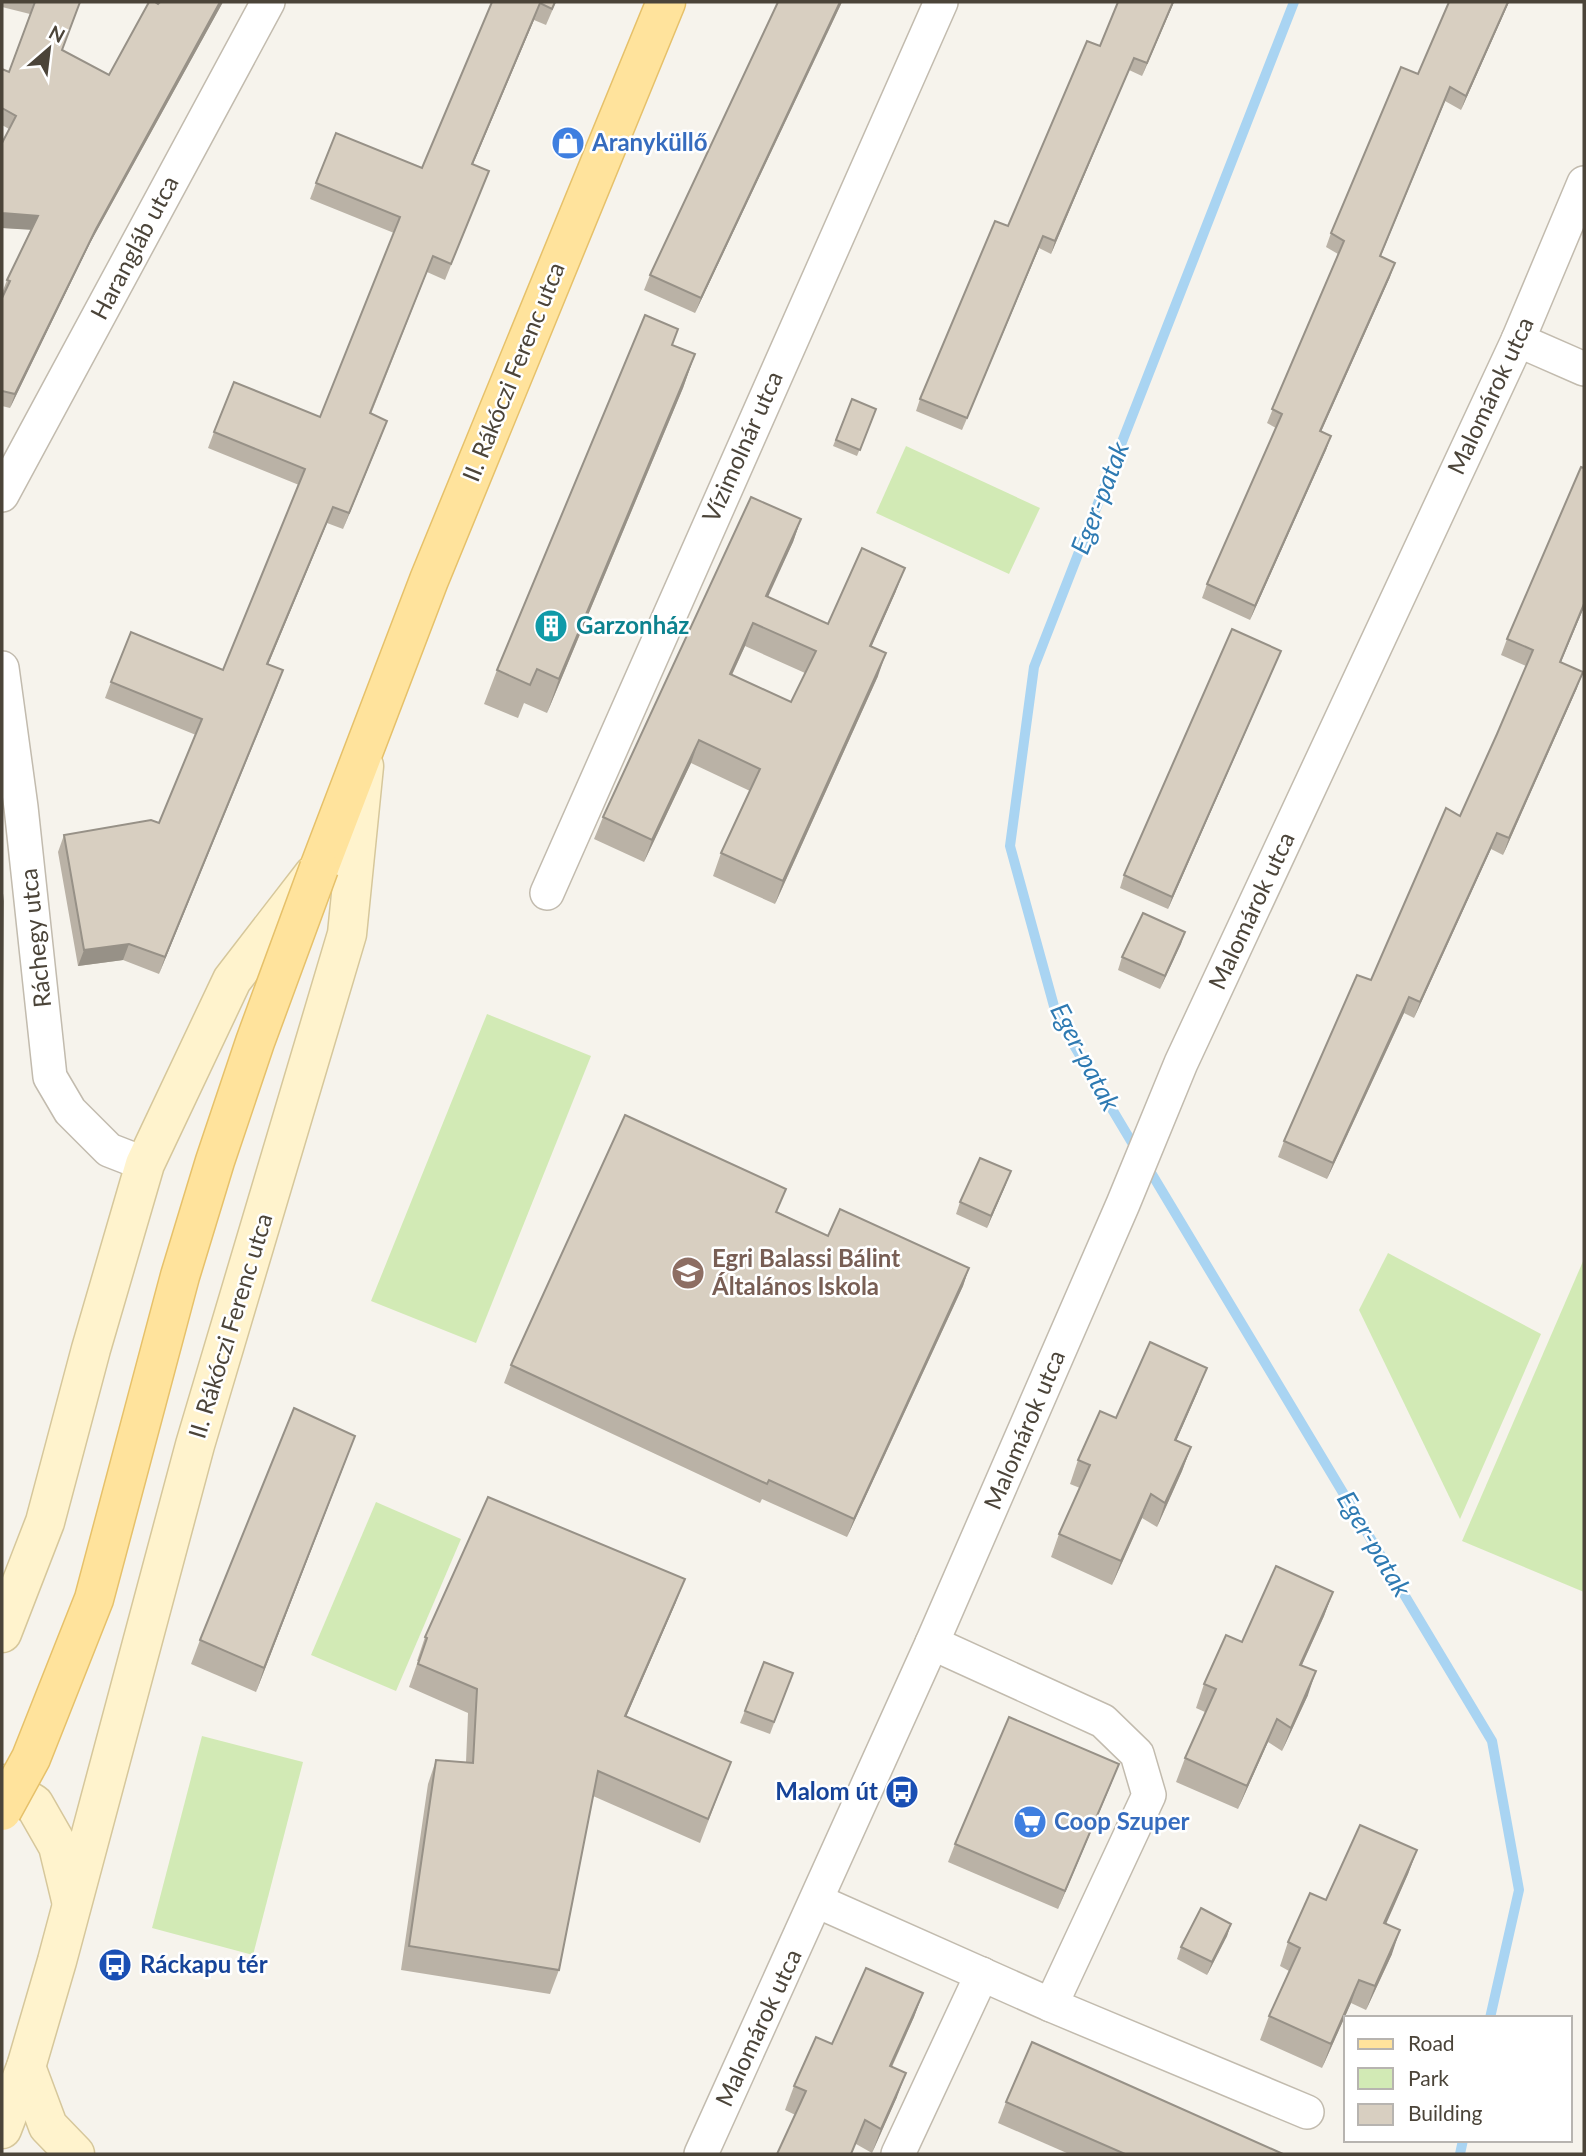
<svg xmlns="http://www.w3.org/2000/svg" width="1586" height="2156" font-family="Lato,sans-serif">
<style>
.green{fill:#d2eab5}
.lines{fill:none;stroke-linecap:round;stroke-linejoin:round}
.stream{stroke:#a9d4f2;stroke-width:10}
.minor-casing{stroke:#c2bbae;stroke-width:36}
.secondary-casing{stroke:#d6c79b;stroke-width:41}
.primary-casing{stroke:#e6c16a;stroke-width:41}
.minor{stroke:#fff;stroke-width:33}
.secondary{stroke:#fff3cd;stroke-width:38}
.primary{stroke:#ffe39c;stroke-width:38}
.primary-bridge-casing{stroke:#e6c16a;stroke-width:41;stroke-linecap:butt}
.primary-bridge{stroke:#ffe39c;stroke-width:38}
.wall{fill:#bab2a6;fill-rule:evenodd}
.shaded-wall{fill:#979187}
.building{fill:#d8cfc1;stroke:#979187;stroke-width:2;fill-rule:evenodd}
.labels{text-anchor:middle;stroke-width:5;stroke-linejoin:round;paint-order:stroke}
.shop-label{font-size:24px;font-weight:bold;fill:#366cbe;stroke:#fff;text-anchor:start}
.street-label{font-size:24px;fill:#4b4439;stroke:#fff}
.culture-label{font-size:24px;font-weight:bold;fill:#0d838f;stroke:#fff;text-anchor:start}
.education-label{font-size:24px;font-weight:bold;fill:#785e54;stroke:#fff;text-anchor:start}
.transit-label{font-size:24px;font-weight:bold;fill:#164399;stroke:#fff;text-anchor:end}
.water-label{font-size:26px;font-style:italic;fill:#2e7ab2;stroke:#fff}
</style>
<rect width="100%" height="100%" fill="#f6f3ec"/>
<g class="green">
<path d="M 906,446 L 1040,508 L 1009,574 L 876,513 Z"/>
<path d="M 487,1014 L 591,1056 L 476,1343 L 371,1301 Z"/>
<path d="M 1388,1253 L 1541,1334 L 1460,1519 L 1359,1310 Z"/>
<path d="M 1584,1259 L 1584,1592 L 1462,1541 Z"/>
<path d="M 376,1502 L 461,1539 L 396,1691 L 311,1655 Z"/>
<path d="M 202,1736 L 303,1762 L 253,1955 L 152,1928 Z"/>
</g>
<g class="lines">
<g class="stream">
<path d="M 1137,1151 L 1057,1017 L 1010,846 L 1034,667 L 1294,2"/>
<path d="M 1147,1166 L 1492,1741 L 1519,1890 L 1490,2018"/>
<path d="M 1460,2154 L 1463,2140"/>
</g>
<defs>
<g id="minor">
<path d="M 1518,340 L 1584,369"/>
<path d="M 2,495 L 268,2"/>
<path d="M 2,668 L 21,807 L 50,1077 L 70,1111 L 109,1150 L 145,1164"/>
<path d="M 547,893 L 941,2"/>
<path d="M 817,1901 L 1051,2005 L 1149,1795 L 1137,1754 L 1103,1721 L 932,1643"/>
<path d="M 1051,2005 L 1307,2112"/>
<path d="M 701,2154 L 932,1643 L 1123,1204 L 1181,1063 L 1518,340 L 1584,183"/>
<path d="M 898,2154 L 982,1974"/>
</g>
<g id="secondary">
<path d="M 2,1633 L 45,1522 L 91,1349 L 145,1164 L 232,980 L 313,875"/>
<path d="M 2,1784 L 34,1804 L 58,1846 L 71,1900"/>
<path d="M 26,2067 L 48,2126 L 75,2154"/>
<path d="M 2,2129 L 26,2067 L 57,1961 L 195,1445 L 347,934 L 364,766"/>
</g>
<path id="primary" d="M 319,868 L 429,580 L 666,2"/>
</defs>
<use href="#minor" class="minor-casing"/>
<use href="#secondary" class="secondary-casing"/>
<use href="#primary" class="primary-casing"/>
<use href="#minor" class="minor"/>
<use href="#secondary" class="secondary"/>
<use href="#primary" class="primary"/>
<defs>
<path id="primary-bridge" d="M 2,1811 L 31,1758 L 94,1599 L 180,1276 L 215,1161 L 255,1042 L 319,868"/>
</defs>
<use href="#primary-bridge" class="primary-bridge-casing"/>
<use href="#primary-bridge" class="primary-bridge"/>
</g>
<g class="wall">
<path d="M 2,2 L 80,2 L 62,50 L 109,75 L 160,2 L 223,2 L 90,243 L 10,408 L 2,406 L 2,298 L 3,295 L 2,293 L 7,280 L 31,229 L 2,228 L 2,143 L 9,129 L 2,125 L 2,71 L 9,72 L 30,14 L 2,7 Z"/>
<path d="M 492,2 L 556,2 L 546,25 L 534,20 L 473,164 L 489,171 L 445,280 L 427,272 L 371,414 L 381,437 L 343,529 L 327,523 L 268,665 L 283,670 L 159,974 L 123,960 L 78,966 L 58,852 L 64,835 L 159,823 L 196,735 L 105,698 L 111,682 L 223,670 L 299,485 L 208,448 L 214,432 L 320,417 L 394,233 L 310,199 L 316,183 L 422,168 Z"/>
<path d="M 778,2 L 842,2 L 695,313 L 644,290 L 650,275 Z"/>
<path d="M 1118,2 L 1174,2 L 1142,76 L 1129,70 L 1051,254 L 1039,248 L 962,430 L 916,411 L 920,399 L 1100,46 Z"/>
<path d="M 1449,2 L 1509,2 L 1461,110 L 1445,101 L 1380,256 L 1390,277 L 1321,432 L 1331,436 L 1326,450 L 1250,620 L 1202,598 L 1207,584 L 1276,428 L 1267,423 L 1338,254 L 1326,247 L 1331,233 L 1418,74 Z"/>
<path d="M 673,345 L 695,354 L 683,388 L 547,713 L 524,703 L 518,718 L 484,704 L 497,670 Z"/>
<path d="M 852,399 L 876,409 L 857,456 L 833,446 Z"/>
<path d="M 1584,468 L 1584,607 L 1561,662 L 1577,688 L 1503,855 L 1491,849 L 1414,1018 L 1404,1013 L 1327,1179 L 1278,1157 L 1284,1141 L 1460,816 L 1497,734 L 1526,666 L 1501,655 L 1507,639 Z"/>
<path d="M 801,519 L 793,542 L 767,597 L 828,624 L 896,591 L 871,647 L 878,676 L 775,904 L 713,876 L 721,853 L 750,791 L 691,763 L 644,862 L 594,839 L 603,817 ZM 745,646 L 805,673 L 791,702 L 732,675 Z"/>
<path d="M 1276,663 L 1168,909 L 1120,888 L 1124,875 Z"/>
<path d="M 1185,932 L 1160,989 L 1118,970 L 1122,957 Z"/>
<path d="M 1006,1184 L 987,1228 L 956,1214 L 960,1202 Z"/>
<path d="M 778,1212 L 828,1236 L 969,1268 L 963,1286 L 847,1537 L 762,1499 L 760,1503 L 504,1383 L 511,1365 Z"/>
<path d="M 1198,1391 L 1176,1441 L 1191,1447 L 1182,1471 L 1157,1527 L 1142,1518 L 1112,1585 L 1051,1557 L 1059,1534 L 1080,1488 L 1070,1484 L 1078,1460 L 1116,1418 Z"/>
<path d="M 346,1460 L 256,1692 L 191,1664 L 200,1640 Z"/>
<path d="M 1333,1592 L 1324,1616 L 1302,1665 L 1308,1695 L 1282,1751 L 1268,1742 L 1238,1809 L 1176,1782 L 1185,1758 L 1205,1712 L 1196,1708 L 1204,1684 L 1242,1642 Z"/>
<path d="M 676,1602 L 626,1717 L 731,1762 L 700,1843 L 593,1796 L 559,1970 L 550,1994 L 401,1970 L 428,1784 L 436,1760 L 466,1762 L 468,1713 L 409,1687 L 418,1661 L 417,1661 L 425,1637 Z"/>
<path d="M 764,1662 L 793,1673 L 770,1734 L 740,1723 Z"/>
<path d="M 1112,1782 L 1058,1909 L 948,1862 L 955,1844 Z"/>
<path d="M 1417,1850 L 1408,1874 L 1386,1923 L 1392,1954 L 1366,2010 L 1351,2003 L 1322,2068 L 1260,2040 L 1269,2016 L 1289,1971 L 1280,1966 L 1288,1942 L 1326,1900 Z"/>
<path d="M 1231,1924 L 1227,1936 L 1207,1975 L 1177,1959 L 1181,1947 Z"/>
<path d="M 923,1993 L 914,2017 L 892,2067 L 897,2097 L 872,2153 L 856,2144 L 785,2110 L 794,2086 L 832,2044 Z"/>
<path d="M 1006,2102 L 1283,2154 L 1069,2154 L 998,2123 Z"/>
</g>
<g class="shaded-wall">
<path d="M 220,2 L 223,2 L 90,243 L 10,408 L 15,394 L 96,229 Z"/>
<path d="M 840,2 L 842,2 L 695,313 L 701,298 Z"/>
<path d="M 1173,2 L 1174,2 L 1142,76 L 1147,63 Z"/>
<path d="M 1508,2 L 1509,2 L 1461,110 L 1466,96 Z"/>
<path d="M 540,3 L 534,20 L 466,180 L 472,164 Z"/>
<path d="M 1134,58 L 1129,70 L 1051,254 L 1055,241 Z"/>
<path d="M 1450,87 L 1445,101 L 1375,270 L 1380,256 Z"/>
<path d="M 2,213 L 38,216 L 33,230 L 2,228 Z"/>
<path d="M 1043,236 L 1039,248 L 962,430 L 967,418 Z"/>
<path d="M 1395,263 L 1390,277 L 1315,445 L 1320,431 Z"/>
<path d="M 695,354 L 683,388 L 547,713 L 559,679 Z"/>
<path d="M 387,421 L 381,437 L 343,529 L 349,513 Z"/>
<path d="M 1331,436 L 1326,450 L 1250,620 L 1255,606 Z"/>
<path d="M 333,507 L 327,523 L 261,681 L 267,664 Z"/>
<path d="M 801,519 L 793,542 L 758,619 L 766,596 Z"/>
<path d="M 905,568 L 896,591 L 862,668 L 870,646 Z"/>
<path d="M 1584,604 L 1584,607 L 1554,678 L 1560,662 Z"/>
<path d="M 753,623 L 745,646 L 722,696 L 730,674 Z"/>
<path d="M 1281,651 L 1276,663 L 1168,909 L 1172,897 Z"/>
<path d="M 886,653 L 878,676 L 775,904 L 783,881 Z"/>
<path d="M 283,670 L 277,687 L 159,974 L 165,957 Z"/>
<path d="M 1583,672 L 1577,688 L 1503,855 L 1509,838 Z"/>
<path d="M 699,740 L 691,763 L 644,862 L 652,840 Z"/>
<path d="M 1497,833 L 1491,849 L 1414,1018 L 1420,1002 Z"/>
<path d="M 1185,932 L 1181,944 L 1160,989 L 1165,976 Z"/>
<path d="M 129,944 L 123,960 L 78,966 L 84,950 Z"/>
<path d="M 1409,997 L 1404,1013 L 1327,1179 L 1333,1163 Z"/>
<path d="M 1011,1171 L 1006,1184 L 987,1228 L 991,1216 Z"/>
<path d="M 969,1268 L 963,1286 L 847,1537 L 854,1519 Z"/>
<path d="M 1207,1368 L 1198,1391 L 1166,1464 L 1175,1440 Z"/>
<path d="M 355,1436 L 346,1460 L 256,1692 L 264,1668 Z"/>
<path d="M 1191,1447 L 1182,1471 L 1157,1527 L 1165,1503 Z"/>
<path d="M 1151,1494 L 1142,1518 L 1112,1585 L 1121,1561 Z"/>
<path d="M 685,1579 L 676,1602 L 616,1740 L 625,1716 Z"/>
<path d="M 1333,1592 L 1324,1616 L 1291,1689 L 1300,1665 Z"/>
<path d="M 1316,1671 L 1308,1695 L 1282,1751 L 1291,1728 Z"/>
<path d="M 1277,1719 L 1268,1742 L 1238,1809 L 1247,1786 Z"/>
<path d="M 1119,1764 L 1112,1782 L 1058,1909 L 1065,1891 Z"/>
<path d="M 1417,1850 L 1408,1874 L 1376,1947 L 1384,1923 Z"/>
<path d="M 1231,1924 L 1227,1936 L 1207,1975 L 1212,1962 Z"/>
<path d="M 1400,1930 L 1392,1954 L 1366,2010 L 1375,1986 Z"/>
<path d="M 1359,1980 L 1351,2003 L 1322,2068 L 1331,2044 Z"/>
<path d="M 923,1993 L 914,2017 L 881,2090 L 890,2066 Z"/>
<path d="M 906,2073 L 897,2097 L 872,2153 L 881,2129 Z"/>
</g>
<g class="building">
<path d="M 35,2 L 80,2 L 62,50 L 109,75 L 149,2 L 155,2 L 158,4 L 160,2 L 220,2 L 96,229 L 15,394 L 2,391 L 2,298 L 10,281 L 7,280 L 38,216 L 2,213 L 2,143 L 16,116 L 2,108 L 2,69 L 9,72 Z"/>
<path d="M 492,2 L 555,2 L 552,9 L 540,3 L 472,164 L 489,171 L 451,264 L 433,256 L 370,413 L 387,421 L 349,513 L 333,507 L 267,664 L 283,670 L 165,957 L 129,944 L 84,950 L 64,835 L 151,820 L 159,823 L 202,719 L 111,682 L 131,632 L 223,670 L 305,469 L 214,432 L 234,382 L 320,417 L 400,217 L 316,183 L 336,133 L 422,168 Z"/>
<path d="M 778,2 L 840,2 L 701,298 L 650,275 Z"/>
<path d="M 1118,2 L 1173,2 L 1147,63 L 1134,58 L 1055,241 L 1043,236 L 967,418 L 920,399 L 995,221 L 1008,226 L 1087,41 L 1100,46 Z"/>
<path d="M 1449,2 L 1508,2 L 1466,96 L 1450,87 L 1380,256 L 1395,263 L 1320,431 L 1331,436 L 1255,606 L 1207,584 L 1282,414 L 1272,409 L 1344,241 L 1331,233 L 1401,67 L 1418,74 Z"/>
<path d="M 645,315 L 678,329 L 672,345 L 695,354 L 559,679 L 537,669 L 530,685 L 497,670 Z"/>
<path d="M 852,399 L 876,409 L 860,450 L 836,440 Z"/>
<path d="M 1581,467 L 1584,468 L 1584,604 L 1560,662 L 1583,672 L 1509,838 L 1497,833 L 1420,1002 L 1409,997 L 1333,1163 L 1284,1141 L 1357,975 L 1371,980 L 1446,808 L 1460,816 L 1497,734 L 1533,650 L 1507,639 Z"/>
<path d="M 751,497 L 801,519 L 766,596 L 828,624 L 862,548 L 905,568 L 870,646 L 886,653 L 783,881 L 721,853 L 760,769 L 699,740 L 652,840 L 603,817 ZM 753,623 L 816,651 L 791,702 L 730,674 Z"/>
<path d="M 1232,629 L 1281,651 L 1172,897 L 1124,875 Z"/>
<path d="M 2,893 L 3,901 L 2,996 Z"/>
<path d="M 1143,913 L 1185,932 L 1165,976 L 1122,957 Z"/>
<path d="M 625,1115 L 786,1189 L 776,1212 L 828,1236 L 840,1209 L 969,1268 L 854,1519 L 769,1480 L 767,1484 L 511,1365 Z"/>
<path d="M 980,1158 L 1011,1171 L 991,1216 L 960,1202 Z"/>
<path d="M 1150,1342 L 1207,1368 L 1175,1440 L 1191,1447 L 1165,1503 L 1151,1494 L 1121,1561 L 1059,1534 L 1090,1465 L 1078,1460 L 1100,1411 L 1116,1418 Z"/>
<path d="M 294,1408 L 355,1436 L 264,1668 L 200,1640 Z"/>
<path d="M 488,1497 L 685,1579 L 625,1716 L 731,1762 L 708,1819 L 598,1771 L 559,1970 L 409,1946 L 436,1760 L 473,1763 L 477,1689 L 418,1664 L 427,1638 L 425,1637 Z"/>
<path d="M 1276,1566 L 1333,1592 L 1300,1665 L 1316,1671 L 1291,1728 L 1277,1719 L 1247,1786 L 1185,1758 L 1216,1689 L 1204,1684 L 1226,1635 L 1242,1642 Z"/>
<path d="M 764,1662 L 793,1673 L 774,1722 L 745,1711 Z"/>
<path d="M 1009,1717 L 1119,1764 L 1065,1891 L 955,1844 Z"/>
<path d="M 1360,1825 L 1417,1850 L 1384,1923 L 1400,1930 L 1375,1986 L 1359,1980 L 1331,2044 L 1269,2016 L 1300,1948 L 1288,1942 L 1310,1893 L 1326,1900 Z"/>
<path d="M 1201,1908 L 1231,1924 L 1212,1962 L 1181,1947 Z"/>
<path d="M 866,1968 L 923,1993 L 890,2066 L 906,2073 L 881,2129 L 865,2120 L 851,2154 L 777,2154 L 806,2091 L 794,2086 L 816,2037 L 832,2044 Z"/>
<path d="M 1032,2042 L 1283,2154 L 1125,2154 L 1006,2102 Z"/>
</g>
<defs>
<symbol id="shop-disc" viewBox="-11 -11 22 22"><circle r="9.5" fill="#3f7fe0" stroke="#fff"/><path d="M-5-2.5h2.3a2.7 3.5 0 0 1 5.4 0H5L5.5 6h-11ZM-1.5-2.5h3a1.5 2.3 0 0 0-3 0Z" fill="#fff"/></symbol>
<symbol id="building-disc" viewBox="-11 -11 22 22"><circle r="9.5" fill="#0f9aa8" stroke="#fff"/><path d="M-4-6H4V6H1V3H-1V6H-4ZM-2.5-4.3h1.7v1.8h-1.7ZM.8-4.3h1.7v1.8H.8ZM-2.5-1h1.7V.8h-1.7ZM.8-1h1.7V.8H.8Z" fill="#fff"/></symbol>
<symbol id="school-disc" viewBox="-11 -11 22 22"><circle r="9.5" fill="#8d6e63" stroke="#fff"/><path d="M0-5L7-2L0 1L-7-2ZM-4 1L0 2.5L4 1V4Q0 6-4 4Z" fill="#fff"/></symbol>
<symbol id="bus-disc" viewBox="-11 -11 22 22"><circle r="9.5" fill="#1a4fb4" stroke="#fff"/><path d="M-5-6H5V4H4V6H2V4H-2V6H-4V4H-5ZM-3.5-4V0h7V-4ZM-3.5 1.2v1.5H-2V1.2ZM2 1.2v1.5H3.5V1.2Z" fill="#fff"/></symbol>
<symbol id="supermarket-disc" viewBox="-11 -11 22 22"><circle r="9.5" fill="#3f7fe0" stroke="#fff"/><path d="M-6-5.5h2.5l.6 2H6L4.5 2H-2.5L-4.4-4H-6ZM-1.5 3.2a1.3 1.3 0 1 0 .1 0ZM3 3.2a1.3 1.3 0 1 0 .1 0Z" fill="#fff"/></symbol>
</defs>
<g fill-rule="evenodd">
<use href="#shop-disc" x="549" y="124" width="38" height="38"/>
<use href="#building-disc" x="532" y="607" width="38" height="38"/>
<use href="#school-disc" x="669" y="1254" width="38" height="38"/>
<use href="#bus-disc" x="883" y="1773" width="38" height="38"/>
<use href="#supermarket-disc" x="1011" y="1803" width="38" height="38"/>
<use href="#bus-disc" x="96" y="1946" width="38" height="38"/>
</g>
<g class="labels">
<g class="shop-label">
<text x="592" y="151">Aranyküllő</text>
<text x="1054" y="1830">Coop Szuper</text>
</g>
<g class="street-label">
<text transform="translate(135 248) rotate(-62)" y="8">Harangláb utca</text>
<text transform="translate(514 372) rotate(-68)" y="8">II. Rákóczi Ferenc utca</text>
<text transform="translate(1491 396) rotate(-65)" y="8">Malomárok utca</text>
<text transform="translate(743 447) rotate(-66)" y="8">Vízimolnár utca</text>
<text transform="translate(1252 911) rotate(-65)" y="8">Malomárok utca</text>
<text transform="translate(36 938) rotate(-96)" y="8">Ráchegy utca</text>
<text transform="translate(231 1326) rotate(-73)" y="8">II. Rákóczi Ferenc utca</text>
<text transform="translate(1025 1430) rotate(-67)" y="8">Malomárok utca</text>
<text transform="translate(759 2028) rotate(-65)" y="8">Malomárok utca</text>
</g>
<g class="culture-label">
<text x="576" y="634">Garzonház</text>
</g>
<g class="education-label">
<text x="712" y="1267">Egri Balassi Bálint<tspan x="712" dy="28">Általános Iskola</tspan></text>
</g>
<g class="transit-label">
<text x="878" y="1800">Malom út</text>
<text x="140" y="1973" text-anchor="start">Ráckapu tér</text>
</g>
<g class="water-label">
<text transform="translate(1100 498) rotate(-69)" y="9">Eger-patak</text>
<text transform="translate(1085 1057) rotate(62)" y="9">Eger-patak</text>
<text transform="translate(1374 1544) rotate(59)" y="9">Eger-patak</text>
</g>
</g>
<rect width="1586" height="2156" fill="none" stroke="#4b4439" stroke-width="7"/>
<rect x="1344" y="2016" width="228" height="126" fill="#ffffff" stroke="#b7b4b0" stroke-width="2"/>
<rect x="1358" y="2039" width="35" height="10" fill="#ffe39c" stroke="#b7b4b0" stroke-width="2"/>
<text x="1408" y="2051" font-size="21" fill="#4b4439">Road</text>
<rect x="1358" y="2068" width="35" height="21" fill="#d2eab5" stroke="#b7b4b0" stroke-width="2"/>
<text x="1408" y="2086" font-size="21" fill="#4b4439">Park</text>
<rect x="1358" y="2104" width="35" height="21" fill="#d8cfc1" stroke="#b7b4b0" stroke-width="2"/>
<text x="1408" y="2121" font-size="21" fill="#4b4439">Building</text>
<g transform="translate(49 49) rotate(28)" stroke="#ffffff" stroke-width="5" paint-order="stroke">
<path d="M0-5L12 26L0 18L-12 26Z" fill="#4b4439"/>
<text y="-10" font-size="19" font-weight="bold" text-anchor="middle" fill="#4b4439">N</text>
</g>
</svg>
